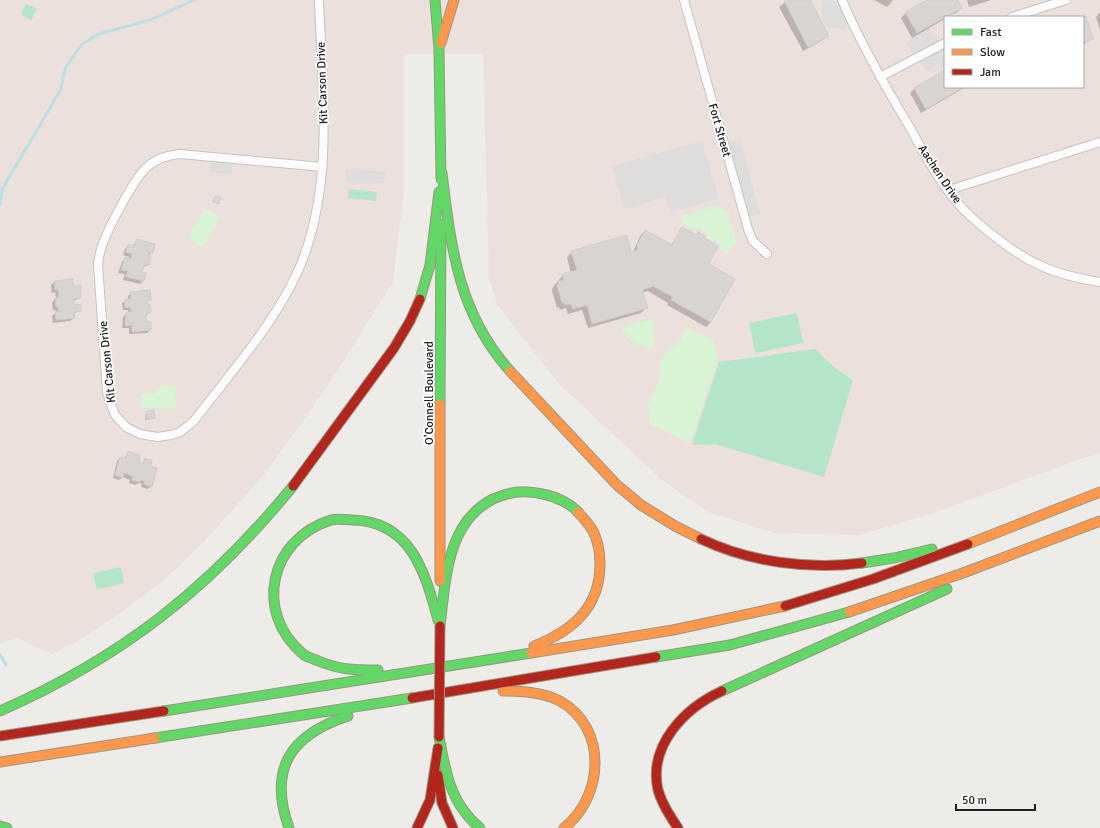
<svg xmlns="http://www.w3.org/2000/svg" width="1100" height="828" font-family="Signika,sans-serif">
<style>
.military{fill:#ece0dc;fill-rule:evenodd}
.park{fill:#d9f4d4}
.pitch{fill:#b3e6c9}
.parking{fill:#dedddc}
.shadow{fill:#0003}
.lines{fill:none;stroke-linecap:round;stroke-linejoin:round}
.stream{stroke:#bcdfe2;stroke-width:3}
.building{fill:#d7d4d1;stroke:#d1cdca}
.street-casing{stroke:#c5c4c3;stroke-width:10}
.fast-casing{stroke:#999880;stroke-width:11}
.slow-casing{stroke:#999880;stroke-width:11}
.jam-casing{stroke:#999880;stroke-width:11}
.street{stroke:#fcfcfc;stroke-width:8}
.fast{stroke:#63d668;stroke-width:9}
.slow{stroke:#ff974d;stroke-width:9}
.jam{stroke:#b3261e;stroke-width:9}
.jam-bridge-casing{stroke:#999880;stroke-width:11;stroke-linecap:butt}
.jam-bridge{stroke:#b3261e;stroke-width:9}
.labels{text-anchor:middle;stroke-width:3.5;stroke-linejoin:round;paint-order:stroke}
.street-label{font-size:12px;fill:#202020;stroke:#fff}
</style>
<rect width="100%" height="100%" fill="#eeece9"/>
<path class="military" d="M 0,0 L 1100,0 L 1100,452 L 928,515 L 859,535 L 775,533 L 710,513 L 662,480 L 559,384 L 497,305 L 489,278 L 483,54 L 404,54 L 404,192 L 393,282 L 327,387 L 263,476 L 201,545 L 164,580 L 119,614 L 81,639 L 52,654 L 16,637 L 0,644 ZM 945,17 L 1083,17 L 1083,87 L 945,87 Z"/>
<g class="park">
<path d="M 717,206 L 728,211 L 736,241 L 728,254 L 720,249 L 720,244 L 708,238 L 708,233 L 699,228 L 694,230 L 683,224 L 681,216 Z"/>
<path d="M 205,209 L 221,217 L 202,247 L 188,238 Z"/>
<path d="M 651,319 L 653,321 L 654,349 C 639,348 627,341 621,327 Z"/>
<path d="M 686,326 L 710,339 L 713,339 L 718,359 L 690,443 L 650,424 L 648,406 L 660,378 L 660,362 L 667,351 L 680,341 Z"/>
<path d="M 175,385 L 176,408 L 141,408 L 141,394 L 158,393 L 158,386 Z"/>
</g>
<g class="pitch">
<path d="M 26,4 L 37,9 L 31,20 L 21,15 Z"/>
<path d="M 349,189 L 377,192 L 376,201 L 348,198 Z"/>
<path d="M 797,313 L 803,343 L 755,353 L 749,323 Z"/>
<path d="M 815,349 L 835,368 L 853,380 L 824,477 L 715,444 L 693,445 L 694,438 L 719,362 Z"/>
<path d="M 121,567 L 124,583 L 97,590 L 93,573 Z"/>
</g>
<g class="parking">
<path d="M 824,0 L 851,3 L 846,30 L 820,26 Z"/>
<path d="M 927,26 L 945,50 L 945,67 L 943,68 L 939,63 L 928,72 L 905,43 Z"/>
<path d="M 740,139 L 760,214 L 745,218 L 724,143 Z"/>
<path d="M 702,141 L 719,199 L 670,212 L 665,197 L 624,209 L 612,166 Z"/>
<path d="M 211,157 L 233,159 L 232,174 L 209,172 Z"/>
<path d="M 346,169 L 386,172 L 384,183 L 346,182 Z"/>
</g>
<g class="shadow">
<path d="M 788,0 L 809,0 L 828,35 L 823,40 L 803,51 L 779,7 Z"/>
<path d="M 874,0 L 893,0 L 887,7 Z"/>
<path d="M 929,0 L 957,0 L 961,8 L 956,13 L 945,17 L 945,19 L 912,38 L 901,18 L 906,13 Z"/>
<path d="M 967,0 L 991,0 L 969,7 Z"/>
<path d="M 1100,12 L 1100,30 L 1096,17 Z"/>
<path d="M 1083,19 L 1092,39 L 1083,45 Z"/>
<path d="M 945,71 L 945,87 L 966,87 L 921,113 L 910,93 L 915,88 Z"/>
<path d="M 683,228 L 696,235 L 699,233 L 703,239 L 707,265 L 711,322 L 706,327 L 667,305 L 668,303 L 648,291 L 642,293 L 646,308 L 641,313 L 588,328 L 582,310 L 568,314 L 566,308 L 560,310 L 559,307 L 557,308 L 552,291 L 553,287 L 563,275 L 571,273 L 567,257 L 572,252 L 631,253 L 633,252 L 640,236 L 645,231 L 671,245 Z"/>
<path d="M 136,241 L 152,252 L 148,256 L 148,265 L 143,267 L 141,273 L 145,274 L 143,281 L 140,284 L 123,280 L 125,274 L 118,273 L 122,262 L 125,258 L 129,259 L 129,257 L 123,255 L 125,249 L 128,245 L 133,246 Z"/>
<path d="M 54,282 L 73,287 L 80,298 L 73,301 L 73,306 L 80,311 L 73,314 L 74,318 L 70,321 L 53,323 L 52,316 L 56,312 L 55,310 L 53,310 L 52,303 L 56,297 L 55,292 L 52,293 L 51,285 Z"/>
<path d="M 131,293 L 150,299 L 146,303 L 150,312 L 146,315 L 146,323 L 150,330 L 147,333 L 129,334 L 129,328 L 122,328 L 123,317 L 128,313 L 128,310 L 123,310 L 122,303 L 128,300 L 128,296 Z"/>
<path d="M 146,412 L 154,418 L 152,419 L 145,420 Z"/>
<path d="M 128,452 L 137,463 L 142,464 L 145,459 L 149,467 L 151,486 L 148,489 L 141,487 L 142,484 L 138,483 L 136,485 L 129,483 L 130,480 L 123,477 L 119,480 L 113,478 L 117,461 L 120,458 L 124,459 Z"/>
</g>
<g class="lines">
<g class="stream">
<path d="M 0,205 L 2,189 L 60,91 L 66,67 L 81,45 L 99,34 L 150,20 L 195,0"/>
<path d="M 0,654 L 6,665"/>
</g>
</g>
<g class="building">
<path d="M 786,0 L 810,0 L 829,36 L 808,47 L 784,1 Z"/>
<path d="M 927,0 L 958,0 L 962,8 L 917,33 L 905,12 Z"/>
<path d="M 1086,16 L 1093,39 L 1083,43 L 1083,17 Z"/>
<path d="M 945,70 L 945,87 L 964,87 L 926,109 L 914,88 Z"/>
<path d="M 215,196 L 221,197 L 219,204 L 213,202 Z"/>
<path d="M 682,227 L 697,235 L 698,232 L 705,236 L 704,238 L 718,246 L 709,264 L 735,279 L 711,322 L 671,300 L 673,297 L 653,286 L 642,290 L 648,308 L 592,324 L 587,305 L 573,309 L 571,304 L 565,305 L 564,303 L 562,303 L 557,285 L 559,284 L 558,281 L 564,280 L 562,274 L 577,270 L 571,251 L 627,235 L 631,252 L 638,250 L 637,245 L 645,230 L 672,245 Z"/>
<path d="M 136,239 L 155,244 L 153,253 L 149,252 L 148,256 L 151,256 L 149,265 L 145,264 L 143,269 L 142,272 L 146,273 L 144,281 L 126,277 L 128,271 L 121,270 L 125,257 L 131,259 L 132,254 L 126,252 L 128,244 L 135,246 Z"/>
<path d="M 73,279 L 74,286 L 81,285 L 81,298 L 74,299 L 74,305 L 81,304 L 81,311 L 74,312 L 75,318 L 56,320 L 55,312 L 59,311 L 58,307 L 56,307 L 55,298 L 58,298 L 59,293 L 58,290 L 55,290 L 54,281 Z"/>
<path d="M 150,290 L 151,300 L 147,300 L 147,304 L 150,304 L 151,312 L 147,313 L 146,318 L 147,322 L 151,322 L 151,330 L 132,332 L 132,325 L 125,326 L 126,312 L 131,312 L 131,307 L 125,308 L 125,299 L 131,299 L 130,292 Z"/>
<path d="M 154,410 L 155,418 L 146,419 L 146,411 Z"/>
<path d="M 128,451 L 140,455 L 139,462 L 144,464 L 145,458 L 152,460 L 151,466 L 157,468 L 152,487 L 144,484 L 145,481 L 141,480 L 140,482 L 132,480 L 133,477 L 128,474 L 124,473 L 123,478 L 115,475 L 120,457 L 126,458 Z"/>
</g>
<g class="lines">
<defs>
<g id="street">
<path d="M 319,0 C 322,86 334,177 303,259 C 280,318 231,372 193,422 L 180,432 L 171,435 L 157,437 L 140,434 L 126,427 L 115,415 L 107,393 L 98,264 C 99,257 100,250 103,243 C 109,227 134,179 146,168 C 155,159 168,155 180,154 L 323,167"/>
<path d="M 684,0 L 748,229 L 753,241 L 767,254"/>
<path d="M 842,0 C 860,42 882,81 906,121 C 923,150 939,184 963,209 C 982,228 1015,254 1039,265 C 1058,274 1080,279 1100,282"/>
<path d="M 1012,17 L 1066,0"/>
<path d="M 880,77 L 945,43"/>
<path d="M 949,190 L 1100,142"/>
</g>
<g id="fast">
<path d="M 435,0 L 439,49 L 441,179"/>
<path d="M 442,173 C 451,247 458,313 510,371"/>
<path d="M 420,299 L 430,265 L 439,192"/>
<path d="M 440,404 L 441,224"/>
<path d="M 862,563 L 894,558 L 932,549"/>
<path d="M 440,626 C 446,580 446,523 493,499 C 504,494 516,491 528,492 C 545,493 566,499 578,512"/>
<path d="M 656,657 L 730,645 L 849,612"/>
<path d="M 378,670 C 352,670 340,670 316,660 C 312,658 306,657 303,654 C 253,612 270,539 331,520 C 337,518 345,520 352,520 C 411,521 425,572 438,620"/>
<path d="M 722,691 L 947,589"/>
<path d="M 0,711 C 121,658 209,589 293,486"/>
<path d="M 164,711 L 531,653"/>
<path d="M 439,737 C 446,773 450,803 480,828"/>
<path d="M 155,738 L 412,698"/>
<path d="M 0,826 L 7,828"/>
<path d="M 289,828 C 268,769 290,735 348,716"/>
</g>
<g id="slow">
<path d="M 441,43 L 454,0"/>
<path d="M 510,371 L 617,485 L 641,505 L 675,526 L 701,539"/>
<path d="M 968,544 L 1100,492"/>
<path d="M 440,581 L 440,404"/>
<path d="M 849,612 L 963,573 L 1100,521"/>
<path d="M 534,646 C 572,631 600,608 600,564 C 600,553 598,541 593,531 C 589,524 583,518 578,512"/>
<path d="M 531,653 L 673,630 L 785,606"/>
<path d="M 503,691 C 522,691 543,692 560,701 C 608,728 604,796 564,828"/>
<path d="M 0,762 L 155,738"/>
</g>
<g id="jam">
<path d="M 293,486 L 394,348 L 410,321 L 420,299"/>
<path d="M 701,539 C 749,562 809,570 862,563"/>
<path d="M 785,606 L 873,579 L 968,544"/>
<path d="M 412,698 L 656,657"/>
<path d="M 0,736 L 164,711"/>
<path d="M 438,775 L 442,803 L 453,828"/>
<path d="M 417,828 L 430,800 L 438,748"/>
<path d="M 678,828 C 670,816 662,804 658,790 C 648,745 685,708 722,691"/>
</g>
</defs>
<use href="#street" class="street-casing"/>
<use href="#fast" class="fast-casing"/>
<use href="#slow" class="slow-casing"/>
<use href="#jam" class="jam-casing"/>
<use href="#street" class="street"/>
<use href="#fast" class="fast"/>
<use href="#slow" class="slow"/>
<use href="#jam" class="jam"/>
<defs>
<path id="jam-bridge" d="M 439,737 L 440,626"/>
</defs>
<use href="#jam-bridge" class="jam-bridge-casing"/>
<use href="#jam-bridge" class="jam-bridge"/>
</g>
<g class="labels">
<g class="street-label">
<text transform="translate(322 83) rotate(-92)" y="4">Kit Carson Drive</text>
<text transform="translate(720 130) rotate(74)" y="4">Fort Street</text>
<text transform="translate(940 174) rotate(56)" y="4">Aachen Drive</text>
<text transform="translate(107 362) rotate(-96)" y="4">Kit Carson Drive</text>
<text transform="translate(429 393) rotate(-90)" y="4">O'Connell Boulevard</text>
</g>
</g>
<rect x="944" y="16" width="140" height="72" fill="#ffffff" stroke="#a6a6a6"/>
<rect x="952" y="29" width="20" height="6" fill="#63d668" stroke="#a6a6a6"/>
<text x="980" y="36" font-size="12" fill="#202020">Fast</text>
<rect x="952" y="49" width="20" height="6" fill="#ff974d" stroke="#a6a6a6"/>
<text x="980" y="56" font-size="12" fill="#202020">Slow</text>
<rect x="952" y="69" width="20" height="6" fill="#b3261e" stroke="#a6a6a6"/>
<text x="980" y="76" font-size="12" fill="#202020">Jam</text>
<path d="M956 804v6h79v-6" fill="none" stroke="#202020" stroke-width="2"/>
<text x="962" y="804" font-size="12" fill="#202020" stroke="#ffffff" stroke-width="3" paint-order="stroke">50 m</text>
</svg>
